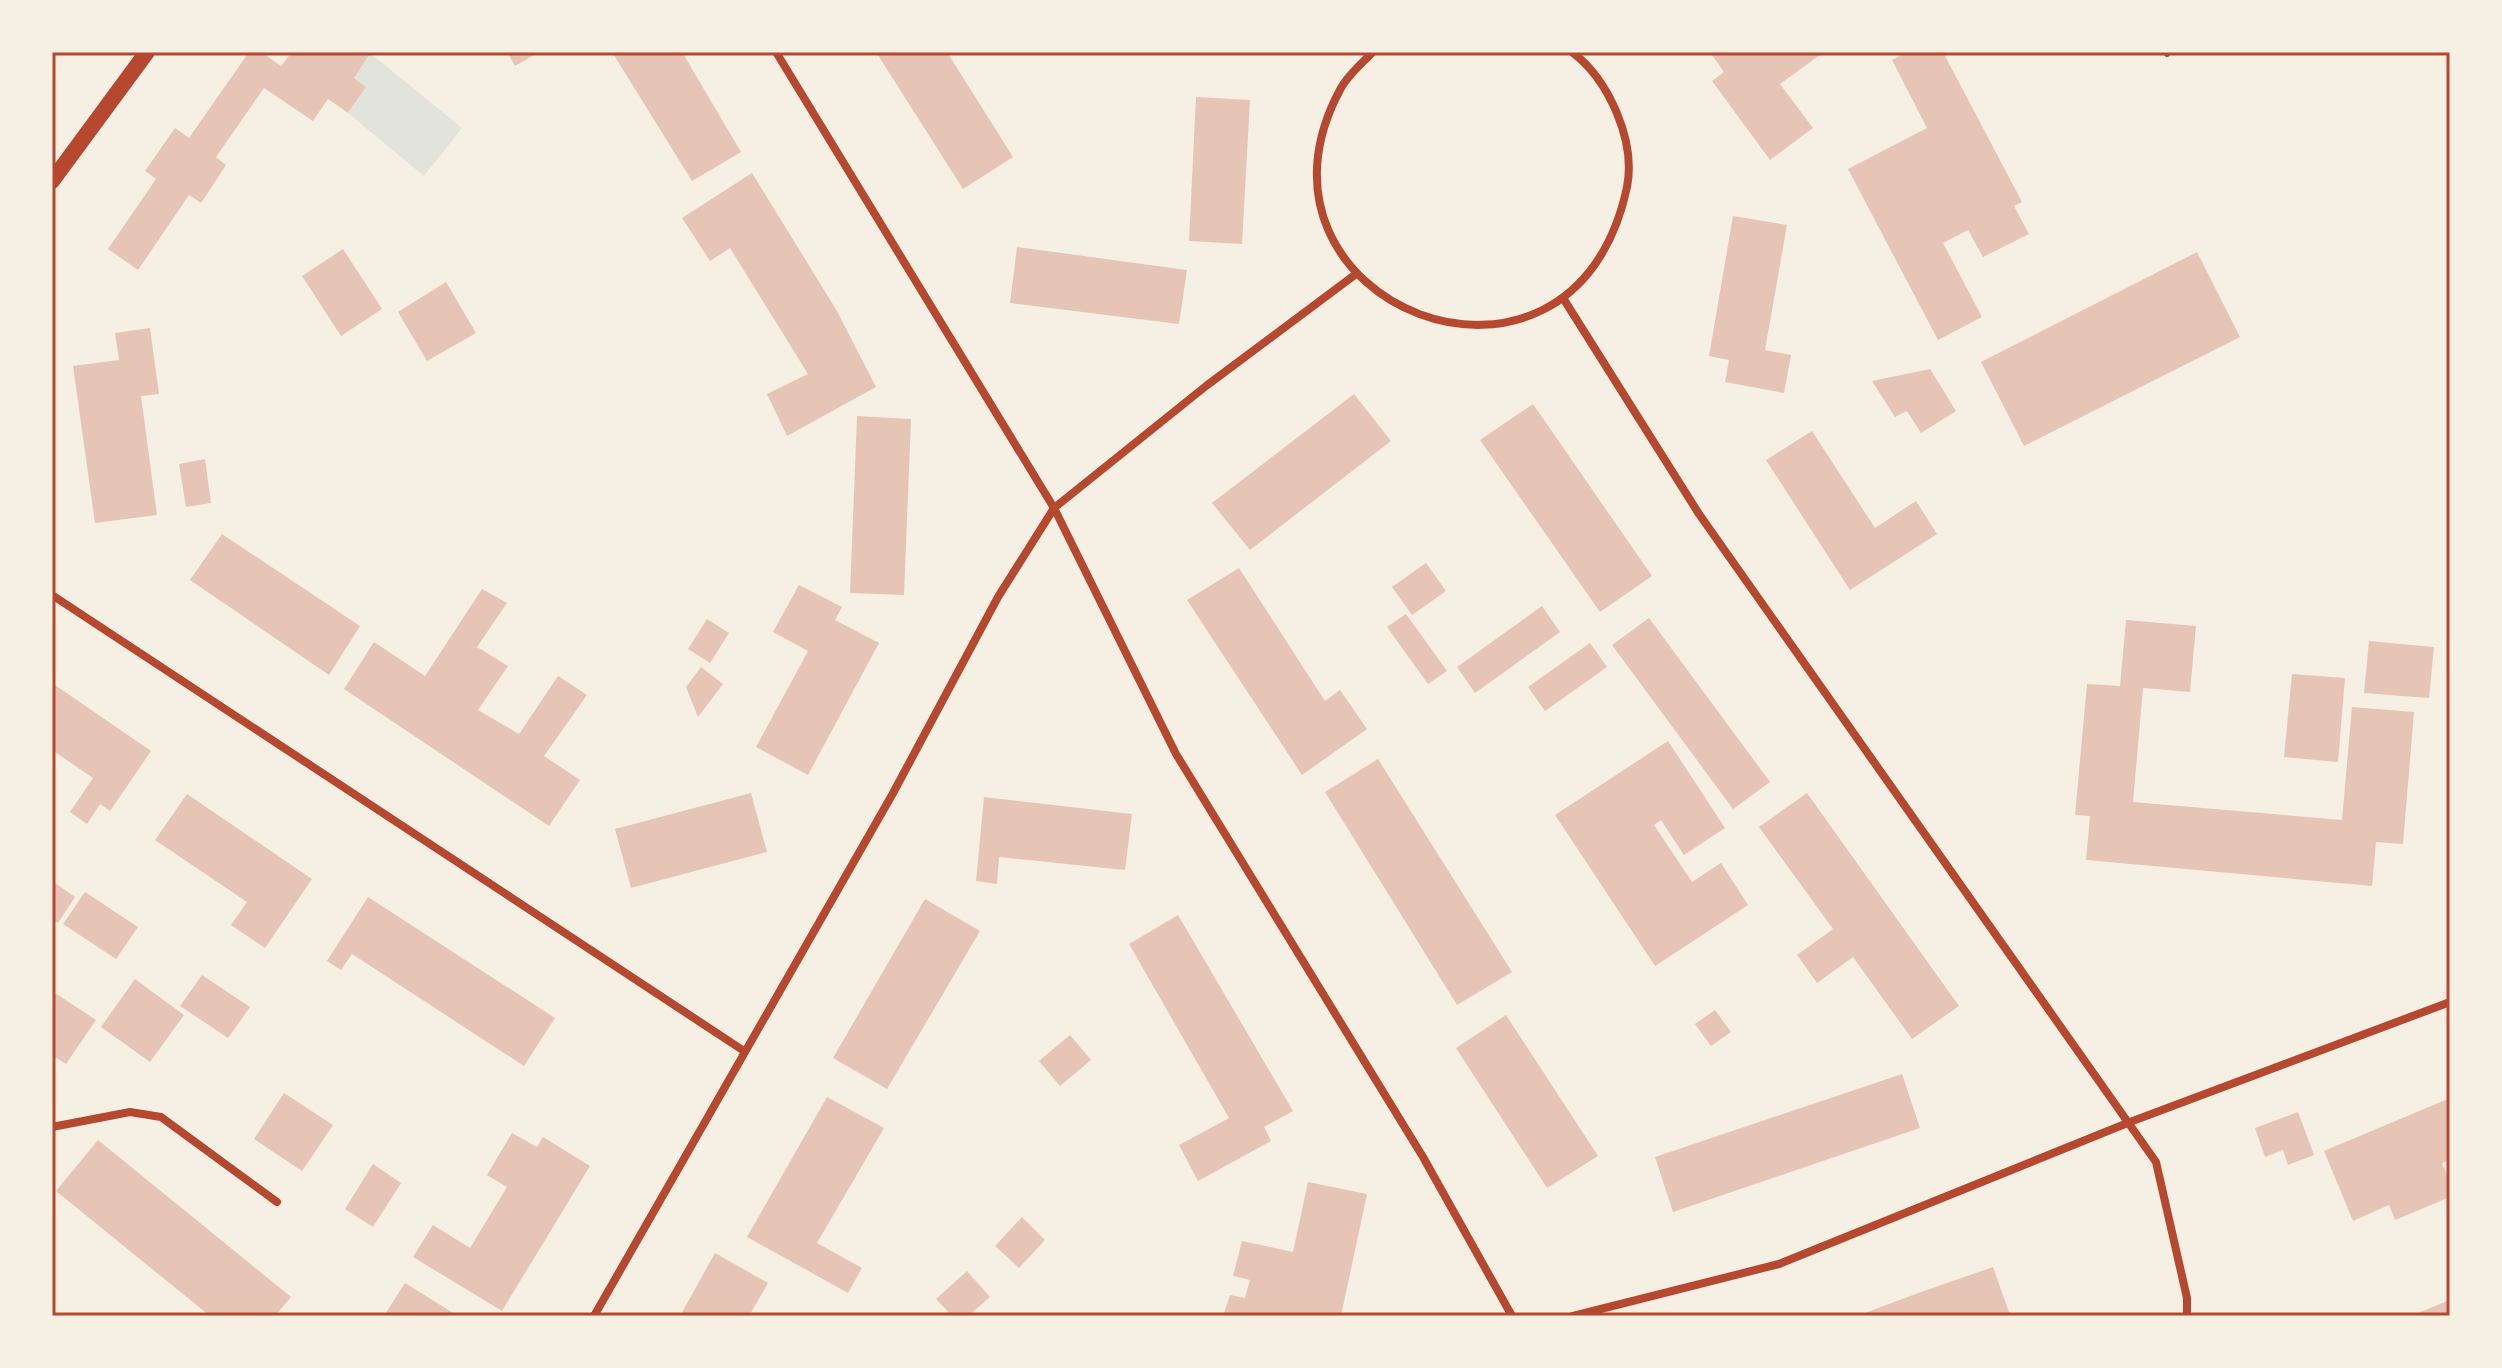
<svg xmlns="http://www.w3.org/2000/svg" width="2502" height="1368" font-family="Figtree,sans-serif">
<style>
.green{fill:#e2e4dc}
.building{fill:#e6c5b7}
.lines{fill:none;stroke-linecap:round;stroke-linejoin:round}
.service{stroke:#b5482f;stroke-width:6}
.minor{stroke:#b5482f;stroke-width:8}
.secondary{stroke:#b5482f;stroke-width:16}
.neatline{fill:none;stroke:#b5482f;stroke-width:3}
</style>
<rect width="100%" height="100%" fill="#f6efe4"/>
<path class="green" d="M 370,53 L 462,128 L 424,176 L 348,113 L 366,87 L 354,78 Z"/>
<g class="building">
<path d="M 249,52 L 261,52 L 281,66 L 292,52 L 371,52 L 354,78 L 366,87 L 348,113 L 328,99 L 313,121 L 264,88 L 216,157 L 226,165 L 201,203 L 189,195 L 138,270 L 108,249 L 156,179 L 145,171 L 175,128 L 189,138 Z"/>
<path d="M 507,52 L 539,52 L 515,66 Z"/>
<path d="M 612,52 L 682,52 L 741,152 L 692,181 Z"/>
<path d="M 876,52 L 947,52 L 1013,157 L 963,189 Z"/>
<path d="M 1710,52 L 1824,52 L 1780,84 L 1813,128 L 1770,160 L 1712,81 L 1724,72 Z"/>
<path d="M 1907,52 L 1943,52 L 2022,202 L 2014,206 L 2029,234 L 1983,257 L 1968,230 L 1943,243 L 1982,317 L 1938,340 L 1848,169 L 1927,128 L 1892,60 Z"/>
<path d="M 1196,97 L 1250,100 L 1242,244 L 1189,241 Z"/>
<path d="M 752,173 L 837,311 L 876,387 L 787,436 L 767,394 L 808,374 L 730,248 L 710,261 L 682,218 Z"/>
<path d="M 1733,216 L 1787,225 L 1765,350 L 1791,355 L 1784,393 L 1725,382 L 1729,360 L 1709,356 Z"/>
<path d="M 1017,247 L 1187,270 L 1179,324 L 1010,303 Z"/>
<path d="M 343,249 L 382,309 L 341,336 L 302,276 Z"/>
<path d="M 2197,252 L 2240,337 L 2024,446 L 1981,362 Z"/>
<path d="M 446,282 L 476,333 L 427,361 L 398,312 Z"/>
<path d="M 150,328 L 159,394 L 141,396 L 157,515 L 95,523 L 73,366 L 119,360 L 115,333 Z"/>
<path d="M 1930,369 L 1956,411 L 1921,433 L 1907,411 L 1895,417 L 1872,381 Z"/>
<path d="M 1354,394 L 1391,441 L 1250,550 L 1212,503 Z"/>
<path d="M 1533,404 L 1652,576 L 1600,612 L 1480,440 Z"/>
<path d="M 857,416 L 911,419 L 904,595 L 850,593 Z"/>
<path d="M 1812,431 L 1875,528 L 1916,501 L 1937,534 L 1850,590 L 1766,460 Z"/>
<path d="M 205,459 L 211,503 L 186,507 L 179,464 Z"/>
<path d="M 222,534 L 360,626 L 329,675 L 190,580 Z"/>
<path d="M 1426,563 L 1446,591 L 1412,615 L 1392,587 Z"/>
<path d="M 1239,568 L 1325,701 L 1340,690 L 1367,729 L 1302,775 L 1187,600 Z"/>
<path d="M 799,585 L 842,607 L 835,620 L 879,643 L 808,775 L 756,747 L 808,651 L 773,632 Z"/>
<path d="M 482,589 L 507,603 L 477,647 L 508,666 L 478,710 L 519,734 L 558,676 L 587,695 L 544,756 L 580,780 L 549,826 L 344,689 L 374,642 L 425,676 Z"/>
<path d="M 1542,606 L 1560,632 L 1475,693 L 1457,667 Z"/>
<path d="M 1406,614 L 1447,671 L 1428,684 L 1387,627 Z"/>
<path d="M 1649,618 L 1770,782 L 1733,809 L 1612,645 Z"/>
<path d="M 707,619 L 729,633 L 710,663 L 688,649 Z"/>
<path d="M 2126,620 L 2196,626 L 2190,692 L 2143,688 L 2133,802 L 2342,820 L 2352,707 L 2414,712 L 2403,844 L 2376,842 L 2372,886 L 2086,860 L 2090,816 L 2075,815 L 2087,684 L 2120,686 Z"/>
<path d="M 2369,641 L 2434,647 L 2429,698 L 2364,693 Z"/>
<path d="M 1590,643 L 1607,667 L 1545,711 L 1528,687 Z"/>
<path d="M 701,667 L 723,684 L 698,717 L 686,687 Z"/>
<path d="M 2292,674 L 2345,678 L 2338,762 L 2284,757 Z"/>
<path d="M 52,683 L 151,751 L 110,811 L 100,804 L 87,824 L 70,812 L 93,778 L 52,750 Z"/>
<path d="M 1668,741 L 1725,828 L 1684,855 L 1661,820 L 1654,825 L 1692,882 L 1721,863 L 1748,905 L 1655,966 L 1555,815 Z"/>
<path d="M 1378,759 L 1512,972 L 1457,1005 L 1325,792 Z"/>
<path d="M 751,793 L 767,852 L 631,888 L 615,829 Z"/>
<path d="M 1807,793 L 1959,1006 L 1912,1039 L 1853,957 L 1817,983 L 1797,955 L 1833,929 L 1759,827 Z"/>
<path d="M 187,794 L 312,879 L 265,948 L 231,925 L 247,902 L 155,840 Z"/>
<path d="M 984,797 L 1132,814 L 1125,870 L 999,857 L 997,884 L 976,881 Z"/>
<path d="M 52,881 L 75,897 L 58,923 L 52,919 Z"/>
<path d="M 85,892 L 138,927 L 116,959 L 63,924 Z"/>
<path d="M 368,897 L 555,1018 L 524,1066 L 352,954 L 341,970 L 327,961 Z"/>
<path d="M 925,899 L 980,931 L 887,1089 L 833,1058 Z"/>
<path d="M 1178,915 L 1293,1111 L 1264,1127 L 1271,1141 L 1198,1181 L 1179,1145 L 1229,1118 L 1129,944 Z"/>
<path d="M 202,975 L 250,1007 L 228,1038 L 180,1006 Z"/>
<path d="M 135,979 L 184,1015 L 150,1062 L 101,1027 Z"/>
<path d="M 55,993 L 96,1020 L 66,1064 L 52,1055 L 52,997 Z"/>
<path d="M 1715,1010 L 1731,1032 L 1711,1046 L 1695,1024 Z"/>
<path d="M 1506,1015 L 1598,1156 L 1547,1188 L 1456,1048 Z"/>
<path d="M 1070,1035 L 1091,1060 L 1060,1086 L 1039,1061 Z"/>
<path d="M 1902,1074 L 1920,1128 L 1673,1212 L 1655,1157 Z"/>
<path d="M 284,1093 L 333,1125 L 302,1171 L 254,1139 Z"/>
<path d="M 827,1097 L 884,1128 L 817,1243 L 862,1268 L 848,1293 L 747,1237 Z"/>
<path d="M 2450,1098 L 2450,1160 L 2442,1163 L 2450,1182 L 2450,1197 L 2395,1220 L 2389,1205 L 2353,1221 L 2324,1151 Z"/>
<path d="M 2298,1112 L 2314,1155 L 2288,1165 L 2283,1150 L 2265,1157 L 2255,1128 Z"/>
<path d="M 512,1133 L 537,1147 L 543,1137 L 590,1166 L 502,1311 L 413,1257 L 433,1225 L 470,1248 L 507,1187 L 487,1175 Z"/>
<path d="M 98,1140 L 291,1297 L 275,1316 L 210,1316 L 56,1191 Z"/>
<path d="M 373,1164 L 401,1183 L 373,1227 L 345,1209 Z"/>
<path d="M 1308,1182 L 1367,1194 L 1341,1316 L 1223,1316 L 1230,1295 L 1245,1298 L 1250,1280 L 1233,1276 L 1242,1241 L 1293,1252 Z"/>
<path d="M 1022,1217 L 1045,1240 L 1019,1268 L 995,1246 Z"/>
<path d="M 715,1253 L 768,1283 L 749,1316 L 680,1316 Z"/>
<path d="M 1993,1267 L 2010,1315 L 1857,1316 L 1921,1292 Z"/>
<path d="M 967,1271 L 990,1297 L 968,1316 L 952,1316 L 936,1299 Z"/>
<path d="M 405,1283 L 458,1316 L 384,1316 Z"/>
<path d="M 2450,1300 L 2450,1316 L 2413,1316 L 2413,1315 Z"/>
</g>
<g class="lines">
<path class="service" d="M 2166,52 L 2167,54"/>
<g class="minor">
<path d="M 776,52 L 1054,508 L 1176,754 L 1423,1157 L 1512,1316"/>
<path d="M 1373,52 C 1362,63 1348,75 1341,88 C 1223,303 1573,443 1627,187 C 1636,141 1609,80 1572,52"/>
<path d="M 1563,298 L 1699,514 L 2156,1162 L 2187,1298 L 2187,1316"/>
<path d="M 52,595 L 744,1051"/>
<path d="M 52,1127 L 130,1112 L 161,1117 L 277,1202"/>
<path d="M 594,1316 L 892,795 L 998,597 L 1054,508 L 1206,386 L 1356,274"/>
<path d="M 1573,1316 L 1779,1264 L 2130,1122 L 2450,1002"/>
</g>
<path class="secondary" d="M 52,181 L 147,52"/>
</g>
<rect width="2502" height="1368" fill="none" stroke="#f6efe4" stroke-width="108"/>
<rect x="54" y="54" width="2394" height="1260" class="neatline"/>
</svg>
